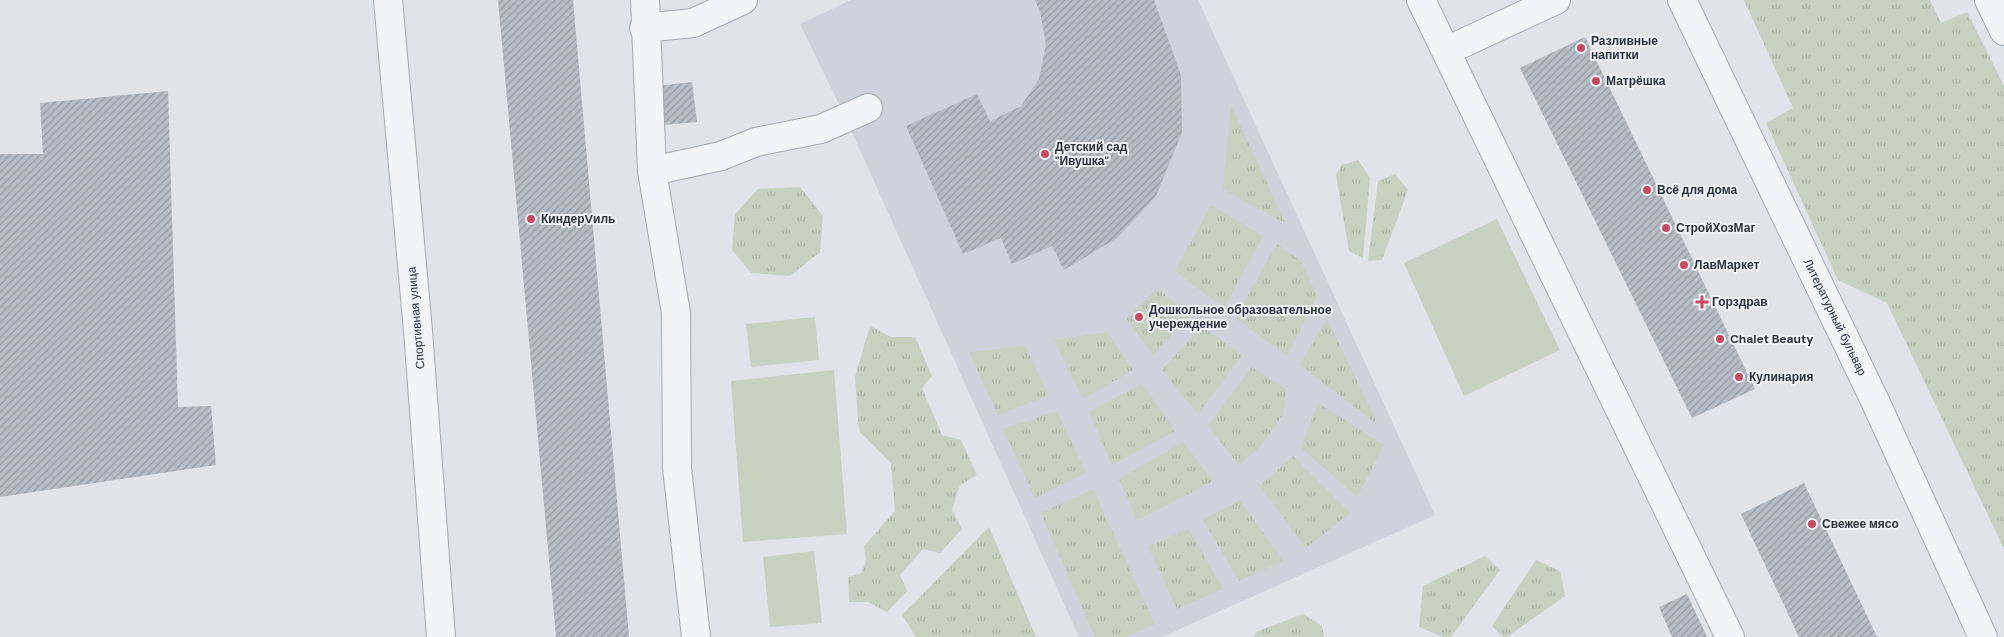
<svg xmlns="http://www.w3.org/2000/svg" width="2004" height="637" font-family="'DM Sans',sans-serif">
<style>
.built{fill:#ced2da}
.park{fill:url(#park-tufts)}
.pitch{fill:#c6d1c1}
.building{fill:url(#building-hatch)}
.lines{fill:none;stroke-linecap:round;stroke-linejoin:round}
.minor-casing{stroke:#a5aab2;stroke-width:30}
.minor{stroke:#f2f4f6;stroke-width:28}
.poi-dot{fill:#c74a63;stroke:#eff2f6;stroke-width:2}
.labels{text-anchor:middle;stroke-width:4;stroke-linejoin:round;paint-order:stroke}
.poi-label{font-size:12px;font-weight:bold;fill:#29323e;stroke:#eff2f6;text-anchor:start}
.street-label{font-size:12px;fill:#29323e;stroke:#eff2f6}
</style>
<defs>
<pattern id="park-tufts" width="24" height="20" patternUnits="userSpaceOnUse" patternTransform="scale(1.25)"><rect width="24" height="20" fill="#c6d1c1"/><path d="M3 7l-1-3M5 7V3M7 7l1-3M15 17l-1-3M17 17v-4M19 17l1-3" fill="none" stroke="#aab4a7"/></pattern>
<pattern id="building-hatch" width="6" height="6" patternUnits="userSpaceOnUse" patternTransform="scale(1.25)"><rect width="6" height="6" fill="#b7bdc4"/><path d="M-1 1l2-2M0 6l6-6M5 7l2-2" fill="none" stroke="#959aa1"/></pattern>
</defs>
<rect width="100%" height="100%" fill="#e0e3e8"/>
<path class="built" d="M 851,0 L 1198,0 L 1435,515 L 1162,637 L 1079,637 L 846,119 L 800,24 Z"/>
<g class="park">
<path d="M 1744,0 L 1930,0 L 1941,23 L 1967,12 L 2004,86 L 2004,549 L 1887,303 L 1838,280 L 1766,123 L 1793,108 Z"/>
<path d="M 1231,105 L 1286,224 L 1223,189 Z"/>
<path d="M 1358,160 L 1370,178 L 1363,258 L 1349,251 L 1336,175 L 1342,165 Z"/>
<path d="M 1395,174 L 1408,190 L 1382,260 L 1368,261 L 1378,181 Z"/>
<path d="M 800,187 L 823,216 L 820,252 L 790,276 L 751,273 L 732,250 L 735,214 L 758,189 Z"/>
<path d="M 1211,205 L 1263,236 L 1224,308 L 1175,271 Z"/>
<path d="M 1277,244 L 1301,261 L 1317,296 L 1287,356 L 1235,318 Z"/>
<path d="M 1158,288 L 1189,316 L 1153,355 L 1126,319 Z"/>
<path d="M 1327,319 L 1378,425 L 1300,365 Z"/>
<path d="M 870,326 L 891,337 L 915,337 L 932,376 L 922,388 L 942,435 L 961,440 L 977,475 L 960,485 L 952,510 L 962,529 L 940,553 L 923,549 L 900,575 L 907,591 L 887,612 L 868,602 L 849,602 L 848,577 L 861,573 L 866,561 L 864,546 L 895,511 L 891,463 L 859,431 L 855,377 Z"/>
<path d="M 1202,326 L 1242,355 L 1198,414 L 1162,370 Z"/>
<path d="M 1107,332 L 1133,370 L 1083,399 L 1054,340 Z"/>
<path d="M 1025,346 L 1049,395 L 998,415 L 969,352 Z"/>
<path d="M 1252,367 L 1286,389 L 1283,415 L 1259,448 L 1239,465 L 1208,426 Z"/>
<path d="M 1142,383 L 1175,431 L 1112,465 L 1089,412 Z"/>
<path d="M 1318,403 L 1384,445 L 1357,497 L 1301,448 Z"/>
<path d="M 1057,411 L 1086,473 L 1035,498 L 1003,429 Z"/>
<path d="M 1183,442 L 1213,481 L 1137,521 L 1119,479 Z"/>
<path d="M 1293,456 L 1350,513 L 1306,548 L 1260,486 Z"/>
<path d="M 1093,489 L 1155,624 L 1127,637 L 1095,637 L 1041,513 Z"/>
<path d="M 1240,500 L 1283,561 L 1239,581 L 1203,520 Z"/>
<path d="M 989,527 L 1036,637 L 916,637 L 902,615 Z"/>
<path d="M 1189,529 L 1223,589 L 1177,609 L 1148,546 Z"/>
<path d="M 1485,556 L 1500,570 L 1451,637 L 1443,637 L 1419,627 L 1423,586 Z"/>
<path d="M 1536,560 L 1560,571 L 1565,596 L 1507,637 L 1503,637 L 1492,626 Z"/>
<path d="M 1303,614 L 1322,626 L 1324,637 L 1254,637 L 1256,632 Z"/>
</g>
<g class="pitch">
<path d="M 1497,219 L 1560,350 L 1464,396 L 1404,263 Z"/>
<path d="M 815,317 L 819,360 L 751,367 L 746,324 Z"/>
<path d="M 834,370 L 847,534 L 743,542 L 731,381 Z"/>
<path d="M 814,551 L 822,623 L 770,627 L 763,557 Z"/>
</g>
<g class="building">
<path d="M 498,0 L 573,0 L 629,637 L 556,637 Z"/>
<path d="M 1035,0 L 1154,0 L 1181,75 L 1182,132 L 1156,196 L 1117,238 L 1064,270 L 1052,246 L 1012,264 L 1001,238 L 963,254 L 906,126 L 977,94 L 990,121 L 1021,106 L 1039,79 L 1046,44 L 1040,12 Z"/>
<path d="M 1585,37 L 1755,389 L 1692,418 L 1520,68 Z"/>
<path d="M 692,82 L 697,122 L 654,126 L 649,87 Z"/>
<path d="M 168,91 L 178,407 L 211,406 L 216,465 L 0,497 L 0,154 L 43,154 L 40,103 Z"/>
<path d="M 1804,483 L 1877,637 L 1799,637 L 1741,514 Z"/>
<path d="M 1687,594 L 1707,637 L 1672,637 L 1659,607 Z"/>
</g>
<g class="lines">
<defs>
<g id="minor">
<path d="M 388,0 L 418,331 L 441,637"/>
<path d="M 645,0 L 652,171 L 676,313 L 677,468 L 696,637"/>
<path d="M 1421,0 L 1730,637"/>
<path d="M 1682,0 L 1875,401 L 1983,637"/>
<path d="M 1989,0 L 2004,31"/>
<path d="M 644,28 L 693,23 L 743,0"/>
<path d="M 1446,51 L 1556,0"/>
<path d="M 652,171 L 721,156 L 756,142 L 821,129 L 868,108"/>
</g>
</defs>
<use href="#minor" class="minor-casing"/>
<use href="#minor" class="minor"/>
</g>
<g class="poi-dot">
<circle cx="1581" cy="48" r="5"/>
<circle cx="1596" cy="81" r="5"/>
<circle cx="1045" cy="154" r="5"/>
<circle cx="1647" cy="190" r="5"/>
<circle cx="531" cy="219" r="5"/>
<circle cx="1666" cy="228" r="5"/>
<circle cx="1684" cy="265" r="5"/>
<path d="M1699.5 294.5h5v5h5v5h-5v5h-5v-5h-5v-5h5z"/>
<circle cx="1139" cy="317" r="5"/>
<circle cx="1720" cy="339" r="5"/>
<circle cx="1739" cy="377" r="5"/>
<circle cx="1812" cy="524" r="5"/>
</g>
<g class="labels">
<g class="poi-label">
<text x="1591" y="45">Разливные<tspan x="1591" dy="14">напитки</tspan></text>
<text x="1606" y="85">Матрёшка</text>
<text x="1055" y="151">Детский сад<tspan x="1055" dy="14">"Ивушка"</tspan></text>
<text x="1657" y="194">Всё для дома</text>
<text x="541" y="223">КиндерVиль</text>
<text x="1676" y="232">СтройХозМаг</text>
<text x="1694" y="269">ЛавМаркет</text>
<text x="1712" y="306">Горздрав</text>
<text x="1149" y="314">Дошкольное образовательное<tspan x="1149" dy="14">учереждение</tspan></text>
<text x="1730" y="343">Chalet Beauty</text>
<text x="1749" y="381">Кулинария</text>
<text x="1822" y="528">Свежее мясо</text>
</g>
<g class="street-label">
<text transform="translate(1835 317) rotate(64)" y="4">Литературный бульвар</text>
<text transform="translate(416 318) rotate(-95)" y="4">Спортивная улица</text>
</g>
</g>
</svg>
